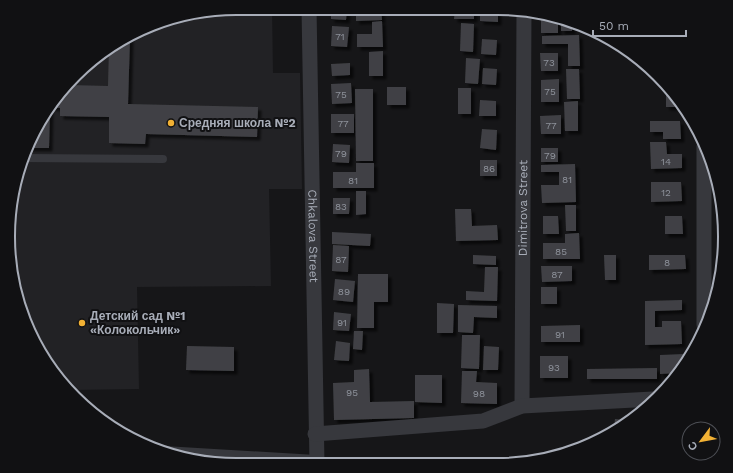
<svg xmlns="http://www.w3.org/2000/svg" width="733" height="473" font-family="'Work Sans',sans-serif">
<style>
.built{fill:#222225}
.building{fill:#404145;filter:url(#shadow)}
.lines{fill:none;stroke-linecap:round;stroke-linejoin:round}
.service{stroke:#37383d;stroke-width:8}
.minor{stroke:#37383d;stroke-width:15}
.poi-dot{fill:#f2b134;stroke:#111113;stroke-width:1.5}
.labels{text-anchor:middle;stroke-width:4;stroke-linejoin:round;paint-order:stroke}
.number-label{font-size:10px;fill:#8e929b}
.poi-label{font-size:12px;font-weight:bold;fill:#a8adb8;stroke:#111113;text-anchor:start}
.street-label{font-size:12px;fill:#a8adb8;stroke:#111113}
.rim{fill:none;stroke:#a8adb8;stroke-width:2}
</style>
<defs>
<filter id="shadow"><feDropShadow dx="3.5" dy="3.5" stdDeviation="1" flood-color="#0009"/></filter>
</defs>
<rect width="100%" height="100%" fill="#161618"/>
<path class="built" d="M 237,8 L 272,8 L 273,73 L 300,73 L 302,189 L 269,189 L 271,286 L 137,287 L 139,389 L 71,390 L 39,351 L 16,295 L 9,221 L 25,149 L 55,97 L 109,47 L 163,20 Z"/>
<g class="building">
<path d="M 331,9 L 347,9 L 346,20 L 331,19 Z"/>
<path d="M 356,9 L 381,9 L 382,20 L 356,21 Z"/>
<path d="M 455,9 L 474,10 L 474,19 L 454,19 Z"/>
<path d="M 480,10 L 498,10 L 498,22 L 480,21 Z"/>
<path d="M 541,16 L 545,16 L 558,20 L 558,33 L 541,33 Z"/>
<path d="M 561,20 L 572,24 L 572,31 L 561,31 Z"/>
<path d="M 382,21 L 383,47 L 357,47 L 357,34 L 372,34 L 372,22 Z"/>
<path d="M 461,23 L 474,24 L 473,52 L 460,51 Z"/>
<path d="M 332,26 L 349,27 L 347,47 L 331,46 Z"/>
<path d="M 579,35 L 580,66 L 568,66 L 568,44 L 542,44 L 542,36 Z"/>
<path d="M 130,37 L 128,104 L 258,107 L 257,137 L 146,134 L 145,144 L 109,143 L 109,117 L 60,116 L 60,108 L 50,107 L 49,148 L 26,148 L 55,97 L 68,85 L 108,86 L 109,47 Z"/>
<path d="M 482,39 L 497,40 L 496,55 L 481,54 Z"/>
<path d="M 383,51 L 383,76 L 369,76 L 369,52 Z"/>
<path d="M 540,53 L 558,53 L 558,71 L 541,71 Z"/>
<path d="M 466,58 L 480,59 L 478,84 L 465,83 Z"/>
<path d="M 350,63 L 350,75 L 332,76 L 331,64 Z"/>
<path d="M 483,68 L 497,69 L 496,85 L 482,84 Z"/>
<path d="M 566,69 L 579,69 L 580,99 L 567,99 Z"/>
<path d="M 559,79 L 559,102 L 541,102 L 541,80 Z"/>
<path d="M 351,83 L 352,103 L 332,104 L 331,84 Z"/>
<rect x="387" y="87" width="19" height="18"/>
<rect x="458" y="88" width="13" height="26"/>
<path d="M 355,89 L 373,89 L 373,161 L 356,161 Z"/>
<path d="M 666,92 L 668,92 L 679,107 L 666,107 Z"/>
<path d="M 480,100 L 496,101 L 496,116 L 479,116 Z"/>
<path d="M 578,101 L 578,131 L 565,131 L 564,102 Z"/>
<rect x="331" y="114" width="23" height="19"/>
<path d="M 561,115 L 561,134 L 541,134 L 540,116 Z"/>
<path d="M 650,121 L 680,121 L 681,139 L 663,139 L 663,132 L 650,132 Z"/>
<path d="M 482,129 L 497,130 L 496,150 L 480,148 Z"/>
<path d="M 650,142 L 666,142 L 667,154 L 682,154 L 682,168 L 651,169 Z"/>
<path d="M 333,144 L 350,145 L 349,163 L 332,162 Z"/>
<rect x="541" y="148" width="17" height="14"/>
<rect x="480" y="160" width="17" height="16"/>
<path d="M 356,163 L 374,163 L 374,188 L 333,188 L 333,172 L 356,172 Z"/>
<path d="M 575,164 L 576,202 L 542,203 L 541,185 L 559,185 L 559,172 L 541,172 L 541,165 Z"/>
<path d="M 651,182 L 681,182 L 682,201 L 651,202 Z"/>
<path d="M 356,191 L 366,191 L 366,214 L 356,215 Z"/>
<path d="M 333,198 L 350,198 L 349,214 L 333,214 Z"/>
<path d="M 565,205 L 576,205 L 576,231 L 566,231 Z"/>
<path d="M 455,209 L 471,209 L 472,226 L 497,225 L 498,240 L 456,241 Z"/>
<path d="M 543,216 L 558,216 L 559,234 L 543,234 Z"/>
<path d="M 665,216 L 682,216 L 683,234 L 665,234 Z"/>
<path d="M 718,224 L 724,224 L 722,241 L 718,241 Z"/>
<path d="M 332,232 L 371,234 L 370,246 L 332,244 Z"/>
<path d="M 579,233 L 580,259 L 543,259 L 543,243 L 565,243 L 565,234 Z"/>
<path d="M 333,245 L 349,246 L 348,272 L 332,271 Z"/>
<path d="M 473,255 L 496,256 L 496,265 L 473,264 Z"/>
<path d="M 604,255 L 616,255 L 616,280 L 605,280 Z"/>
<path d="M 649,255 L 685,255 L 686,269 L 649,270 Z"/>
<path d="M 541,266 L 572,266 L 572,281 L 542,282 Z"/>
<path d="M 485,267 L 498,267 L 497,301 L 466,300 L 466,291 L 484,292 Z"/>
<path d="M 358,274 L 388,274 L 388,302 L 374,302 L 374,328 L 357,328 Z"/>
<path d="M 335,279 L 355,281 L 353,302 L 333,300 Z"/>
<rect x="541" y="287" width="16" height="17"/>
<path d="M 682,300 L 682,310 L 655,311 L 655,327 L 662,327 L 662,321 L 681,321 L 682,344 L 645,345 L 645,301 Z"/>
<path d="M 437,303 L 454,304 L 453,333 L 437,333 Z"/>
<path d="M 458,305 L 497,306 L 497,318 L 474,317 L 473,333 L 458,332 Z"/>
<path d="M 334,312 L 351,314 L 349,331 L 333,330 Z"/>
<path d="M 580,325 L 580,342 L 541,342 L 541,326 Z"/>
<path d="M 354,331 L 363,331 L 362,350 L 353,349 Z"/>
<path d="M 462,335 L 480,335 L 479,369 L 461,368 Z"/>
<path d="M 336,341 L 350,343 L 349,361 L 334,360 Z"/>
<path d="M 187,346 L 234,347 L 234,371 L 186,370 Z"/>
<path d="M 484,346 L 499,347 L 498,370 L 483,370 Z"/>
<path d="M 684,354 L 684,360 L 676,373 L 660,374 L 660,355 Z"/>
<rect x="540" y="356" width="28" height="22"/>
<path d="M 657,368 L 657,379 L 587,379 L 587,369 Z"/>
<path d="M 369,369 L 370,402 L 414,401 L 414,418 L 334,420 L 333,383 L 354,382 L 354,370 Z"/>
<path d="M 462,371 L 477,371 L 476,382 L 497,383 L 497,404 L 461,403 Z"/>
<path d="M 415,375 L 442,375 L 442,403 L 415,402 Z"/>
<path d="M 615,419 L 626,420 L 614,428 Z"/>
</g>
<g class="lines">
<g class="service">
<path d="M 23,158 L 163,159"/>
<path d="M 164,450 L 316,459"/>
</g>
<g class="minor">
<path id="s1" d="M 309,8 L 317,464"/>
<path d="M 704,146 L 704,325"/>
<path id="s2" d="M 522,406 L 524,10"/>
<path d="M 315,434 L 483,421 L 522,406 L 653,399"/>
</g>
</g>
<g class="poi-dot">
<circle cx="171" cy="123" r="4"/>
<circle cx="82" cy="323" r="4"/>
</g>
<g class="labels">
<g class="number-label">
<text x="340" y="40">71</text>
<text x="549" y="66">73</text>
<text x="550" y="95">75</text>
<text x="341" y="98">75</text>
<text x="343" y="127">77</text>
<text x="551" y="129">77</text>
<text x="341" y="157">79</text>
<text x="550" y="159">79</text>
<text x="666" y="165">14</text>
<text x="489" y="172">86</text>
<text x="567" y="183">81</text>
<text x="353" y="184">81</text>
<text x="666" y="196">12</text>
<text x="341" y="210">83</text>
<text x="561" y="255">85</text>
<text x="341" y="263">87</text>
<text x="667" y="266">8</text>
<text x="557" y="278">87</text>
<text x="344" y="295">89</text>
<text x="342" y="326">91</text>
<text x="560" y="338">91</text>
<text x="554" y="371">93</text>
<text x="352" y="396">95</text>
<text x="479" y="397">98</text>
</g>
<g class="poi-label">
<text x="179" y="127">Средняя школа №2</text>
<text x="90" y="320">Детский сад №1<tspan x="90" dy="14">«Колокольчик»</tspan></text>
</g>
<g class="street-label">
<text dy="4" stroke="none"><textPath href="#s2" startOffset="198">Dimitrova Street</textPath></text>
<text dy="4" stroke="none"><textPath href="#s1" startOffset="228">Chkalova Street</textPath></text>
</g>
</g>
<path d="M0 0H733V473H0ZM236 15H497A221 221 0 0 1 718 236V237A221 221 0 0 1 497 458H236A221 221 0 0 1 15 237V236A221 221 0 0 1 236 15Z" fill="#111113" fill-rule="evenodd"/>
<path class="rim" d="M236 15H497A221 221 0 0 1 718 236V237A221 221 0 0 1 497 458H236A221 221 0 0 1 15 237V236A221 221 0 0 1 236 15Z"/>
<g transform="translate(701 441) rotate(238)"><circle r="19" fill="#111113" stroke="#4d4f55"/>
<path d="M0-3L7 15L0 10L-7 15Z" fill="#f2b134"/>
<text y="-6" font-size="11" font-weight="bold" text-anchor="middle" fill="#a8adb8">С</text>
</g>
<path d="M593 30v6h93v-6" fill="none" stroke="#a8adb8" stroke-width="2"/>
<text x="599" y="30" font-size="12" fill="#a8adb8" stroke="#111113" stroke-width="3" paint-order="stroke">50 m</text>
</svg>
